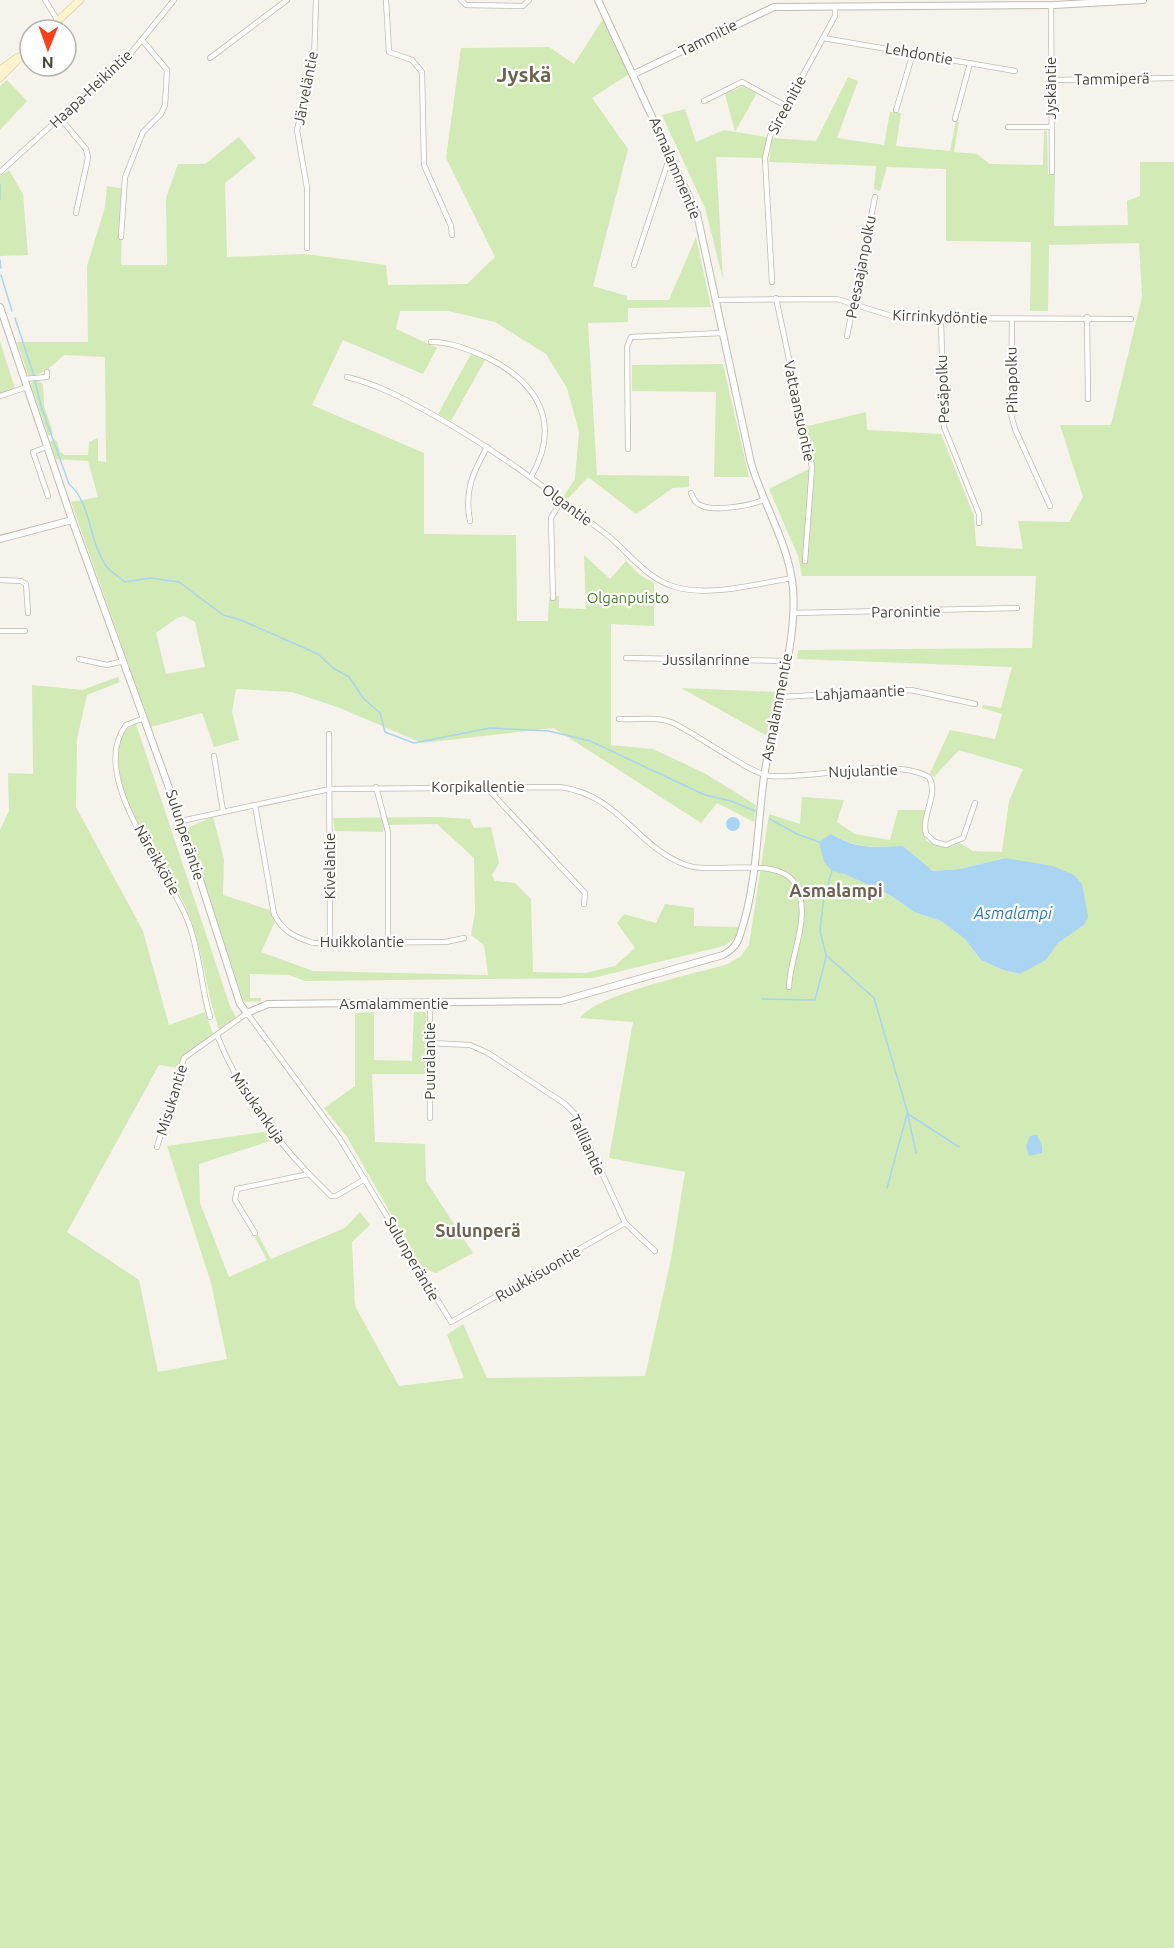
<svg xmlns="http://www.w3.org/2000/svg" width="1174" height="1948" font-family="Ubuntu,sans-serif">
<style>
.green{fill:#d2eab5;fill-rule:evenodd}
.water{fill:#a9d4f2}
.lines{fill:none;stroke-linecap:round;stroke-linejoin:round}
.stream{stroke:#a9d4f2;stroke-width:1.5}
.minor-casing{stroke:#c2bbae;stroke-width:6}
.tertiary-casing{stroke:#c2bbae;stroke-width:8}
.secondary-casing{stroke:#d6c79b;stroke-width:8}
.minor{stroke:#fff;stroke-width:4.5}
.tertiary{stroke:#fff;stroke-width:6}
.secondary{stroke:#fff3cd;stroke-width:7}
.labels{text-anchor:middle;stroke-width:4.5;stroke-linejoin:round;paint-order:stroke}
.street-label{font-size:15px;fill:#4b4439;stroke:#fff}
.park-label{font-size:15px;fill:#4a7f2a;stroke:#fff}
.water-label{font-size:16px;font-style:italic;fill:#2e7ab2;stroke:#fff}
.quarter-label{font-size:18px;font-weight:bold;fill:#6e6250;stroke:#fff}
.district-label{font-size:21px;font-weight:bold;fill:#6e6250;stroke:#fff}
</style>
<rect width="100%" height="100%" fill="#f6f3ec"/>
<g class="green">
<path d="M 603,19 L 629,74 L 592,98 L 628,149 L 593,286 L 627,296 L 627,300 L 669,300 L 696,237 L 711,307 L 628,308 L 628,322 L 588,323 L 597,475 L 689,476 L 689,487 L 673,488 L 636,514 L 588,477 L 567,500 L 563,497 L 575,479 L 579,432 L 567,388 L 546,354 L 495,322 L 448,311 L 400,311 L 396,329 L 437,348 L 423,374 L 343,340 L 312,405 L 424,453 L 424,534 L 516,535 L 517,621 L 548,621 L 549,597 L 559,596 L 559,608 L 586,609 L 584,555 L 610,579 L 626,561 L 640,575 L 654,583 L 654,626 L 611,624 L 611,745 L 653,749 L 706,774 L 756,805 L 754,822 L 717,803 L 701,823 L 554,728 L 422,743 L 340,708 L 292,692 L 236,689 L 232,712 L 239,740 L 214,747 L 202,713 L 151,727 L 71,502 L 98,497 L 88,461 L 56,459 L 50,442 L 54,439 L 57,441 L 60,452 L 65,455 L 88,455 L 89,442 L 98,438 L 98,461 L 106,462 L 105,357 L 64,355 C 54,364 42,377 28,375 L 17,342 L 88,342 L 87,266 L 105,207 L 107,186 L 123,189 L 121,265 L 167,265 L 166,198 L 178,164 L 205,164 L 239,137 L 256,158 L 225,183 L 227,257 L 306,254 L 386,265 L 388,285 L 467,284 L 495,257 L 446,158 L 461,48 L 549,47 L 574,64 ZM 184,616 L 195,622 L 205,667 L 166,674 L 156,633 L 177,618 Z"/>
<path d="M 848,77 L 858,81 L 837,138 L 884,145 L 890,112 L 901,113 L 896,146 L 950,151 L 956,121 L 959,122 L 954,152 L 977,154 L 990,164 L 1043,165 L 1044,131 L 1047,131 L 1048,174 L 1055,174 L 1054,226 L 1128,225 L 1127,201 L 1140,196 L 1140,162 L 1174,162 L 1174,1948 L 0,1948 L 0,830 L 9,811 L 8,773 L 33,774 L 32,685 L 82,690 L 118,677 L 120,682 L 87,695 L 77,739 L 76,807 L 143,931 L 169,1025 L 205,1012 L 213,1034 L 182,1058 L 179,1068 L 159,1065 L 67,1232 L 139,1280 L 158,1372 L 227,1359 L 211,1283 L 167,1146 L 270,1131 L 276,1139 L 199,1164 L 200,1203 L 229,1277 L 267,1260 L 255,1237 L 258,1235 L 271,1259 L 345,1228 L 360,1212 L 370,1225 L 352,1242 L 355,1306 L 399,1386 L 464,1378 L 447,1335 L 463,1324 L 487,1378 L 645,1376 L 671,1259 L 685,1172 L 609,1158 L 633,1022 L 580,1018 C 597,994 695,974 728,964 L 741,956 L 749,945 L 769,814 L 800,824 L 802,797 L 844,800 L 837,822 L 855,834 L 890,840 L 898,810 L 925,810 L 922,826 L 926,841 L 946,848 L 960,843 L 973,851 L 1002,852 L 1009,801 L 1023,769 L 959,750 L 934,777 L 930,773 L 950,730 L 995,739 L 1002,714 L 982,708 L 983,705 L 1001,708 L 1012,667 L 797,659 L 798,650 L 1032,648 L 1036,576 L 802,576 L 798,556 L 769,489 L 813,467 L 804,427 L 866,412 L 867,430 L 941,434 L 974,516 L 976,546 L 1023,549 L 1018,521 L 1069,522 L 1083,497 L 1060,425 L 1111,425 L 1142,297 L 1139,243 L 1049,245 L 1048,311 L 1030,311 L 1031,242 L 946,241 L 946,169 L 887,167 L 880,191 L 874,189 L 876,166 L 769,162 L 772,138 L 816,141 ZM 831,834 C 859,849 872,847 903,846 L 933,871 L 960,869 L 1005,858 L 1084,925 L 1058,943 L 1046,960 L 1019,974 L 1003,970 L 981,960 L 965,939 L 941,921 L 914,912 L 890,895 L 845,873 Z"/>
<path d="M 7,80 L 27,101 L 0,130 L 0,86 Z"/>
<path d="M 743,86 L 757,93 L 735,132 L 767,137 L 762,158 L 716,157 L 723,280 L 705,208 L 662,115 L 685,109 L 696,142 L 724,130 L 735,132 L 725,94 Z"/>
<path d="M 9,170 L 23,194 L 28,255 L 0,256 L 0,176 Z"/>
<path d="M 0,341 L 15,389 L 0,394 Z"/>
<path d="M 471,354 L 485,360 L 451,421 L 438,414 Z"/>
<path d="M 723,364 L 749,477 L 714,477 L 716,392 L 632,391 L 632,365 Z"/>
<path d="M 37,380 L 43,384 L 44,406 L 53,432 L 52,435 L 48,435 L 31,386 L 32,382 Z"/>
<path d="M 681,688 L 776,692 L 767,736 Z"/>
<path d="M 136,724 L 230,1006 L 236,1017 L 219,1030 C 207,995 204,958 192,923 C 176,875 140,837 122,790 C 115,770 112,733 136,724 Z"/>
<path d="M 213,817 L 224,859 L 223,895 L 270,910 L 275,922 L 261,952 L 313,971 L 488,975 L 484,945 L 471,935 L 475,913 L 474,858 L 437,824 L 384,825 L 383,832 L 335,831 L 333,818 L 437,817 L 470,819 L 474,828 L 491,827 L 499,863 L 492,875 L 495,881 L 515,883 L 531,899 L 533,972 L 585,973 L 615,966 L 635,948 L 617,923 L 624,914 L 656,923 L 665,904 L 694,908 L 694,926 L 738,927 L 735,938 L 724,946 L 593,978 L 305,981 L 289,975 L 250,974 L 250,998 L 261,998 L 261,1001 L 244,1002 L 187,828 Z"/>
<path d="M 374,1012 L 374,1060 L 412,1061 L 414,1012 L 426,1012 L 427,1074 L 372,1074 L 375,1142 L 425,1144 L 426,1181 L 473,1253 L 436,1273 L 422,1268 L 347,1137 L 324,1108 L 355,1086 L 355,1013 Z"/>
</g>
<g class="water">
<circle cx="733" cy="824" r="7"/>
<path d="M 831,834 C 859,850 871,847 903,846 L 933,871 L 960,869 L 1005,858 L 1053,866 L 1074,875 L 1082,884 L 1088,917 L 1084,925 L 1058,943 L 1046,960 L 1020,974 L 1003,970 L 981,960 L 965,939 L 941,921 L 914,912 L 890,895 L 845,874 L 832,871 L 824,862 L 819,842 Z"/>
<path d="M 1037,1135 L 1042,1146 L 1042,1153 L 1029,1156 L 1026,1146 L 1030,1136 Z"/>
</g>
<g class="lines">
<g class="stream">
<path d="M 0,184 L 0,199"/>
<path d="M 0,260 L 1,268"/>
<path d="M 1,275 L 12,311"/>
<path d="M 15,318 L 34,376"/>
<path d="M 35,381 L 41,406 L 69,484 C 91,502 89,542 106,566 C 111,572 119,577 125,582 L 150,578 L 179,582 L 223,615 L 241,620 L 318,654 L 333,668 L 349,677 L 364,699 L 380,713 L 385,732 L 414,743 L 490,728 L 549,731 L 590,741 L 705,795 L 731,801 L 755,811"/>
<path d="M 770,819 L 797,834 L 819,842"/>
<path d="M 832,871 L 824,896 L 820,931 L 826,955 L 874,998 L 908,1114 L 959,1147"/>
<path d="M 762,999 L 815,1000 L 826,957"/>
<path d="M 908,1116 L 916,1153"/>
<path d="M 887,1188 L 907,1114"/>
</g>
<defs>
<g id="minor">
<path d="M 45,0 L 58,21"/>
<path d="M 386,0 L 389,52 L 412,60 L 422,72 L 424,165 L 451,226 L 452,235"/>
<path d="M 461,0 L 466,5 L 523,6 L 529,0"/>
<path d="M 1051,5 L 1052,172"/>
<path d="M 823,38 L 1015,71"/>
<path d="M 210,58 L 287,0"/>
<path d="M 1051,80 L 1174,78"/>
<path d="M 704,101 L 742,82 L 786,106"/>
<path d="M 896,110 L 913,53"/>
<path d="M 60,118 L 86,149 L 88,158 L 76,213"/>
<path d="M 955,119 L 970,63"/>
<path d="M 1008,127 L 1051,127"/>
<path d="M 0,172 L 131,53 L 174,0"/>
<path d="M 121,237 L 125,177 L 143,132 L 161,114 L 165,105 L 167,70 L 143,41"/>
<path d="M 307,248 L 307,188 L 297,130 L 314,62 L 316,0"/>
<path d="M 634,265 L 667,165 L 674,162"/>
<path d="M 772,282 L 765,158 L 770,136 L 835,16 L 835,7"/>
<path d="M 776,298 L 812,467 L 805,561"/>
<path d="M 716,300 L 837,299 L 898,318 L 1131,319"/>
<path d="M 1087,317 L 1088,399"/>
<path d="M 1012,319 L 1011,414 L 1015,429 L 1050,506"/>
<path d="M 941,320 L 944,427 L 979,514 L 979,523"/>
<path d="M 847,336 L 875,197"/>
<path d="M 431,342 C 451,342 470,350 488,358 C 540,384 561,425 531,477"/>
<path d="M 347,377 C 376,384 401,397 426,411 C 491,446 549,490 607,535 C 630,553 645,578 675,587 C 711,597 756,584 792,578"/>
<path d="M 24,379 L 47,377 L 47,372"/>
<path d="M 0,396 L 27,387"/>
<path d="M 47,447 L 33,452 L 48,496"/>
<path d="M 628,449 L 627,347 L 631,337 L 723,333"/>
<path d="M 691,493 C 693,498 695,503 700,505 C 713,512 750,506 763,500"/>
<path d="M 470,521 C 464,490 473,473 487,447"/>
<path d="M 0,580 L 21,581 L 26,584 L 28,613"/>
<path d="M 553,598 L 551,518 L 561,501"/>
<path d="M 794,613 L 1017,608"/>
<path d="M 0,631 L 25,631"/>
<path d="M 626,658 L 786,661"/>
<path d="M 79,659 L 107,665 L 124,661"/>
<path d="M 779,697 L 911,690 L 975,704"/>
<path d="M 144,718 L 126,725 C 86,778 171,872 189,924 C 200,954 201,987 210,1017"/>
<path d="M 619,719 C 636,720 657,716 673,723 C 695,733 753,775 770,776 C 814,780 890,756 929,777 C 939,795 921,815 926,834 L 935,842 L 946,845 L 963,838 L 975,803"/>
<path d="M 329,734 L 330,942"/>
<path d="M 214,756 L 223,811"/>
<path d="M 376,787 L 388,832 L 388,942"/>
<path d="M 487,788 L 585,893 L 584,904"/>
<path d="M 255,805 L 274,914 C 283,932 295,937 313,943 L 446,942 L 464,938"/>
<path d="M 181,821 L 330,789 L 560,787 C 620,795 636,847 686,865 C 713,875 779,855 795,884 C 813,915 790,954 789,987"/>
<path d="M 217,1035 C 237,1086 271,1134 309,1174"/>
<path d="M 430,1043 L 470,1045 L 488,1053 L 565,1104 L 575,1114 L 625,1223 L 655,1251"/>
<path d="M 430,1118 L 430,1004"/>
<path d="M 157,1147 L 184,1058 L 247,1013 L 340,1139 L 451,1322 L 625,1223"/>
<path d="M 255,1233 L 235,1200 L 237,1189 L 309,1174 L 331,1196 L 336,1196 L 365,1179"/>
</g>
<g id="tertiary">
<path d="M 634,74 L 774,7 L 1054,5 L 1143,0"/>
<path d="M 0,307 L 72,520 L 181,821 L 240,1004 L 247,1013 L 268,1004 L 561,1001 L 723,955 C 732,950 737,945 740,935 C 757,885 757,829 764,777 C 772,720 798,643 793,588 C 789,544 763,504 751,463 L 697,214 L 598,0"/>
<path d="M 0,539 L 72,520"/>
</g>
<g id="secondary">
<path d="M 48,30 L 80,0"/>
<path d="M 0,70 L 18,57"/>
<path d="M 0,78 L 30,47"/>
</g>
</defs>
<use href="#minor" class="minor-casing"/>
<use href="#tertiary" class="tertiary-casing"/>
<use href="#secondary" class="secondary-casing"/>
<use href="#minor" class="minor"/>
<use href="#tertiary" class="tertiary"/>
<use href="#secondary" class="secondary"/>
</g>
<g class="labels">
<g class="street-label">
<text transform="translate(708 38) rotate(-27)" y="5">Tammitie</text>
<text transform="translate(919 54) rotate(10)" y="5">Lehdontie</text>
<text transform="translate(1112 79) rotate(-1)" y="5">Tammiperä</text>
<text transform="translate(306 88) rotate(-79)" y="5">Järveläntie</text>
<text transform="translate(1051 88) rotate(-90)" y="5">Jyskäntie</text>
<text transform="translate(91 89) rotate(-43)" y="5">Haapa-Heikintie</text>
<text transform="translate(787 105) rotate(-62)" y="5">Sireenitie</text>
<text transform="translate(675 168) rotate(67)" y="5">Asmalammentie</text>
<text transform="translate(861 267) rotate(-79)" y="5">Peesaajanpolku</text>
<text transform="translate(940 317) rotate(2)" y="5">Kirrinkydöntie</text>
<text transform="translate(1012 380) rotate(-91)" y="5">Pihapolku</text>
<text transform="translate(943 389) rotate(-92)" y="5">Pesäpolku</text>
<text transform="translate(799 411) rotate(78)" y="5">Vattaansuontie</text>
<text transform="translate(567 505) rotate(37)" y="5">Olgantie</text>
<text transform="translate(906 612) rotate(-1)" y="5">Paronintie</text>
<text x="706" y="665">Jussilanrinne</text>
<text transform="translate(860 693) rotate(-3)" y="5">Lahjamaantie</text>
<text transform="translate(777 707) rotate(-79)" y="5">Asmalammentie</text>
<text transform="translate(863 771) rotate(-2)" y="5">Nujulantie</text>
<text x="478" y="792">Korpikallentie</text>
<text transform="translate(185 835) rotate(72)" y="5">Sulunperäntie</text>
<text transform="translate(157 860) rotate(61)" y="5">Näreikkötie</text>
<text transform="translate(330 866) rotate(-90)" y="5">Kiveläntie</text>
<text x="362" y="947">Huikkolantie</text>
<text x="394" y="1009">Asmalammentie</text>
<text transform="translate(430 1061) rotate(-90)" y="5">Puuralantie</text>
<text transform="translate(172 1100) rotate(-73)" y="5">Misukantie</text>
<text transform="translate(258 1108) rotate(55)" y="5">Misukankuja</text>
<text transform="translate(587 1145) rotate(65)" y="5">Tallilantie</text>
<text transform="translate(412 1259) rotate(60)" y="5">Sulunperäntie</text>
<text transform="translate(538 1274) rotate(-30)" y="5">Ruukkisuontie</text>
</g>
<g class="park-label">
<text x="628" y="603">Olganpuisto</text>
</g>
<g class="water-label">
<text x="1013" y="919">Asmalampi</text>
</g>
<g class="quarter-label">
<text x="836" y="897">Asmalampi</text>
<text x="478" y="1237">Sulunperä</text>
</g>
<g class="district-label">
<text x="524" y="82">Jyskä</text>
</g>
</g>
<g transform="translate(48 48) rotate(181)"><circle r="28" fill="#ffffff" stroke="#b7b4b0" stroke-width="1.5"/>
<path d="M0-4.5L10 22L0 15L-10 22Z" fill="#fc3f1d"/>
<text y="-9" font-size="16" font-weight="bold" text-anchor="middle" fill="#4b4439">N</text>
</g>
</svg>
